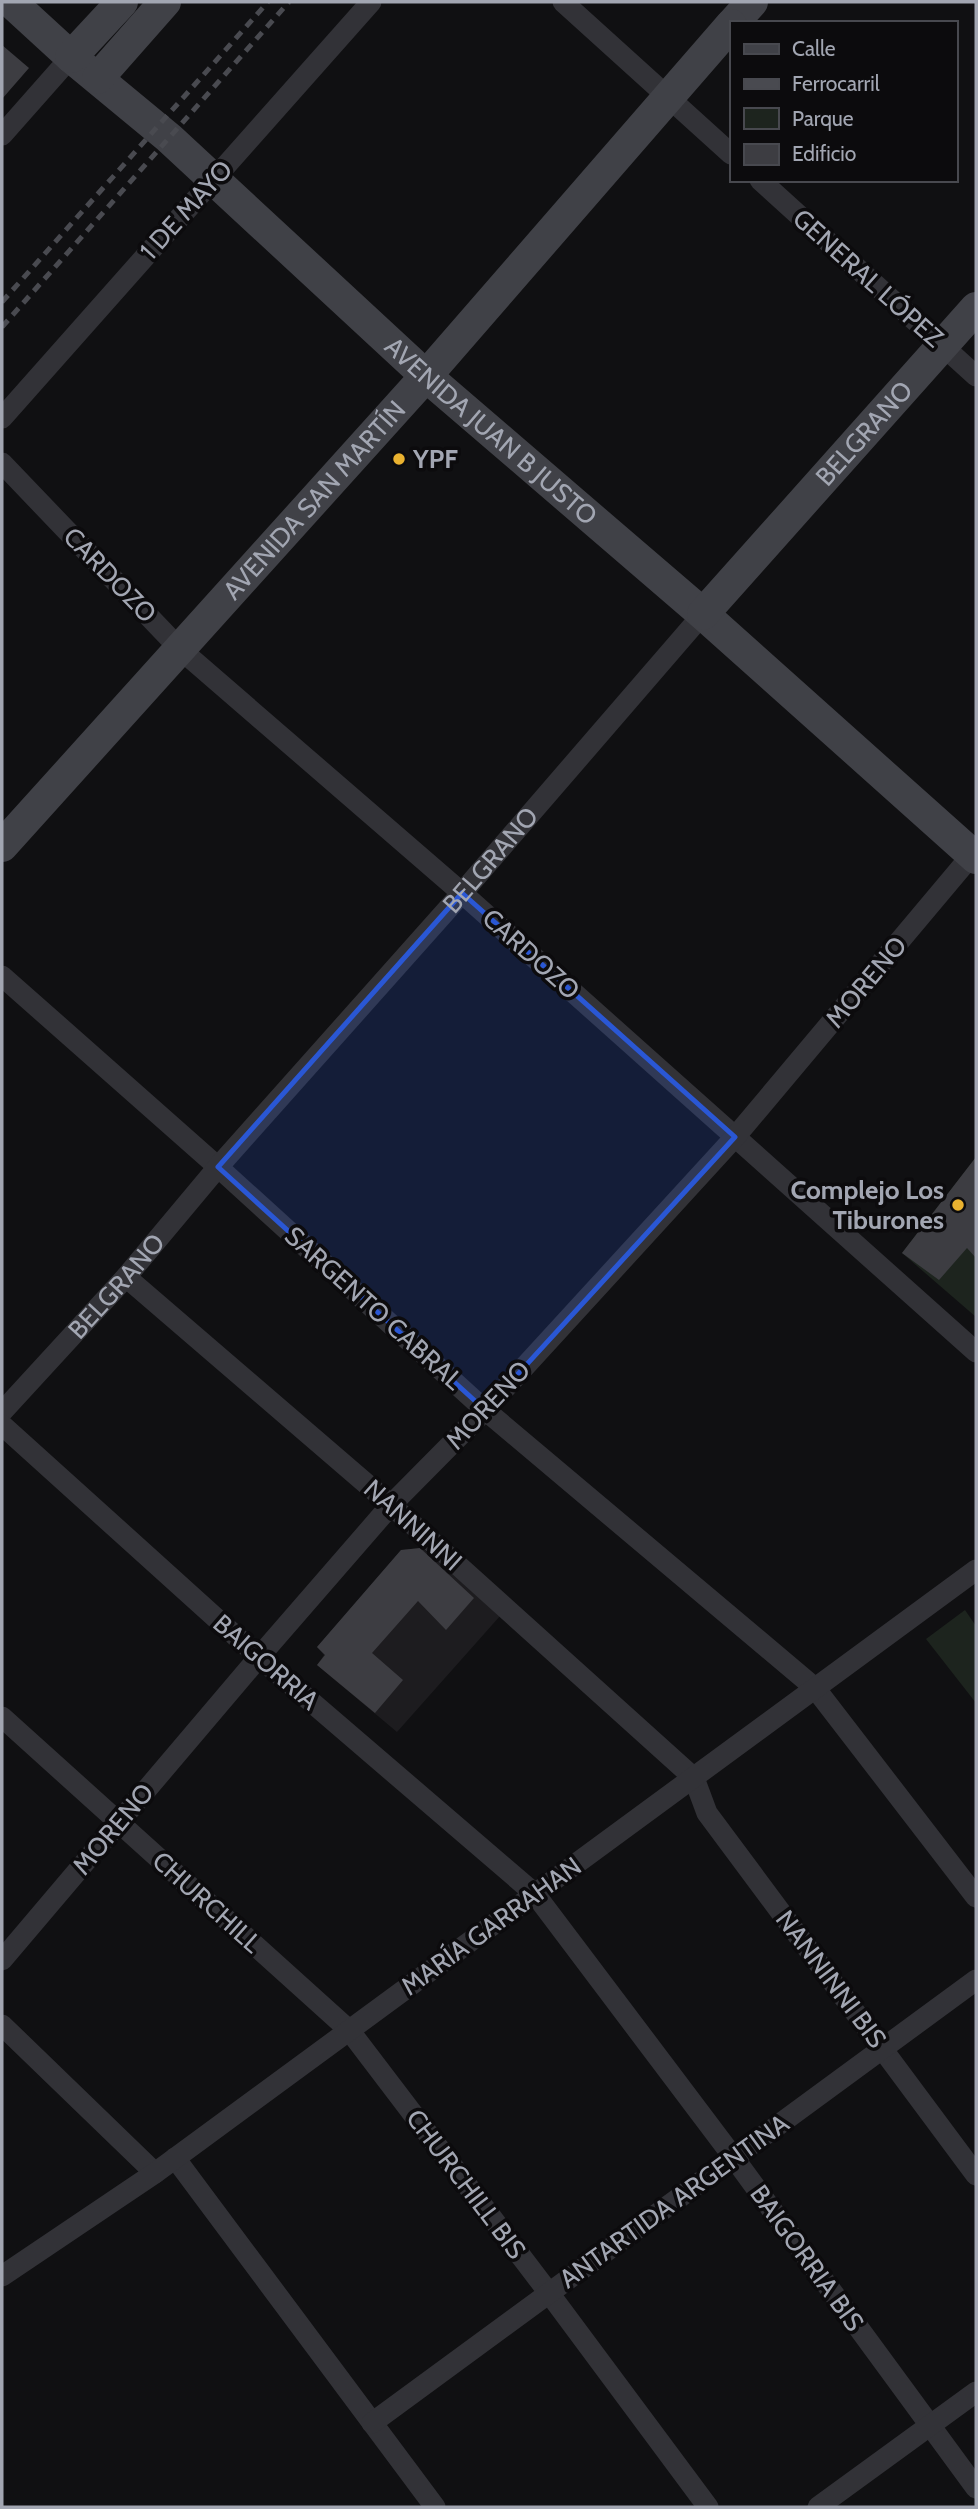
<svg xmlns="http://www.w3.org/2000/svg" width="978" height="2509" font-family="Cabin,sans-serif">
<style>
.built{fill:#1d1c1f}
.green{fill:#1d241e}
.building{fill:#3d3d42}
.lines{fill:none;stroke-linecap:round;stroke-linejoin:round}
.street{stroke:#323237;stroke-width:21}
.secondary{stroke:#404147;stroke-width:32}
.rail{stroke:#494a50;stroke-width:5;stroke-dasharray:9 7;stroke-linecap:butt}
.marked{fill:#2a57d4;fill-opacity:0.2;stroke:#2a57d4;stroke-width:5;stroke-linejoin:round}
.poi-dot{fill:#eab230;stroke:#0c0b0d;stroke-width:2.5}
.labels{text-anchor:middle;stroke-width:7;stroke-linejoin:round;paint-order:stroke}
.street-label{font-size:26px;fill:#a2a6b2;stroke:#0c0b0d}
.poi-label{font-size:26px;font-weight:bold;fill:#a2a6b2;stroke:#0c0b0d;text-anchor:start}
</style>
<rect width="100%" height="100%" fill="#101012"/>
<path class="built" d="M 422,1548 L 500,1616 L 397,1732 L 317,1665 L 324,1655 L 317,1647 L 401,1550 Z"/>
<g class="green">
<path d="M 976,1157 L 976,1317 L 902,1253 Z"/>
<path d="M 965,1610 L 976,1626 L 976,1703 L 926,1639 Z"/>
</g>
<g class="building">
<path d="M 2,45 L 29,68 L 2,99 Z"/>
<path d="M 976,1157 L 976,1258 L 967,1248 L 939,1280 L 902,1253 Z"/>
<path d="M 420,1548 L 474,1598 L 446,1630 L 418,1601 L 372,1653 L 403,1680 L 375,1713 L 317,1665 L 325,1655 L 317,1647 L 401,1550 Z"/>
</g>
<g class="lines">
<g class="street">
<path d="M 563,2 L 731,154"/>
<path d="M 2,135 L 71,57"/>
<path d="M 760,180 L 976,376"/>
<path d="M 2,418 L 371,2"/>
<path d="M 2,463 L 180,649 L 462,893 L 976,1352"/>
<path d="M 2,976 L 218,1167 L 485,1410 L 815,1688 L 976,1897"/>
<path d="M 126,1277 L 391,1505 L 694,1778 L 707,1813 L 976,2175"/>
<path id="s1" d="M 2,1412 L 126,1277 L 218,1167 L 462,893 L 703,614"/>
<path d="M 2,1425 L 259,1657 L 535,1894 L 734,2158 L 976,2488"/>
<path d="M 2,1717 L 349,2030 L 549,2293 L 708,2507"/>
<path d="M 2,1960 L 259,1657 L 391,1505 L 485,1410 L 735,1137 L 976,850"/>
<path d="M 2,2025 L 155,2173"/>
<path d="M 175,2158 L 435,2507"/>
<path d="M 2,2276 L 155,2173 L 976,1570"/>
<path d="M 372,2423 L 976,1980"/>
<path d="M 818,2507 L 976,2392"/>
</g>
<g class="secondary">
<path id="s2" d="M 11,2 L 71,57 L 169,138 L 426,376 L 703,614 L 976,858"/>
<path d="M 733,23 L 752,2"/>
<path d="M 71,57 L 122,2"/>
<path d="M 98,78 L 165,2"/>
<path id="s3" d="M 703,614 L 976,308"/>
<path id="s4" d="M 2,846 L 426,376 L 731,25"/>
</g>
<g class="rail">
<path d="M 2,302 L 268,2"/>
<path d="M 2,327 L 289,2"/>
</g>
</g>
<path class="marked" d="M 462,893 L 735,1137 L 485,1410 L 218,1167 Z"/>
<g class="poi-dot">
<circle cx="399" cy="459" r="7"/>
<circle cx="958" cy="1205" r="7"/>
</g>
<g class="labels">
<g class="street-label">
<text transform="translate(186 210) rotate(-48)" y="9">1 DE MAYO</text>
<text transform="translate(868 278) rotate(42)" y="9">GENERAL LÓPEZ</text>
<text dy="9" stroke="none"><textPath href="#s2" startOffset="644">AVENIDA JUAN B JUSTO</textPath></text>
<text dy="9" stroke="none"><textPath href="#s3" startOffset="242">BELGRANO</textPath></text>
<text dy="9" stroke="none"><textPath href="#s4" startOffset="466">AVENIDA SAN MARTÍN</textPath></text>
<text transform="translate(110 575) rotate(46)" y="9">CARDOZO</text>
<text dy="9" stroke="none"><textPath href="#s1" startOffset="737">BELGRANO</textPath></text>
<text transform="translate(531 954) rotate(42)" y="9">CARDOZO</text>
<text transform="translate(866 982) rotate(-50)" y="9">MORENO</text>
<text dy="9" stroke="none"><textPath href="#s1" startOffset="170">BELGRANO</textPath></text>
<text transform="translate(374 1308) rotate(42)" y="9">SARGENTO CABRAL</text>
<text transform="translate(488 1405) rotate(-47)" y="9">MORENO</text>
<text transform="translate(413 1525) rotate(42)" y="9">NANNINNI</text>
<text transform="translate(266 1662) rotate(41)" y="9">BAIGORRIA</text>
<text transform="translate(113 1829) rotate(-50)" y="9">MORENO</text>
<text transform="translate(207 1902) rotate(42)" y="9">CHURCHILL</text>
<text transform="translate(491 1926) rotate(-36)" y="9">MARÍA GARRAHAN</text>
<text transform="translate(831 1979) rotate(53)" y="9">NANNINNI BIS</text>
<text transform="translate(466 2184) rotate(53)" y="9">CHURCHILL BIS</text>
<text transform="translate(674 2201) rotate(-36)" y="9">ANTARTIDA ARGENTINA</text>
<text transform="translate(807 2258) rotate(54)" y="9">BAIGORRIA BIS</text>
</g>
<g class="poi-label">
<text x="413" y="468">YPF</text>
<text x="944" y="1199" text-anchor="end">Complejo Los<tspan x="944" dy="30">Tiburones</tspan></text>
</g>
</g>
<rect width="978" height="2509" fill="none" stroke="#a2a6b2" stroke-width="7"/>
<rect x="730" y="21" width="228" height="161" fill="#0c0b0d" stroke="#48494f" stroke-width="2"/>
<rect x="744" y="44" width="35" height="10" fill="#404147" stroke="#48494f" stroke-width="2"/>
<text x="792" y="56" font-size="21" fill="#a2a6b2">Calle</text>
<rect x="744" y="79" width="35" height="10" fill="#494a50" stroke="#48494f" stroke-width="2"/>
<text x="792" y="91" font-size="21" fill="#a2a6b2">Ferrocarril</text>
<rect x="744" y="108" width="35" height="21" fill="#1d241e" stroke="#48494f" stroke-width="2"/>
<text x="792" y="126" font-size="21" fill="#a2a6b2">Parque</text>
<rect x="744" y="144" width="35" height="21" fill="#3d3d42" stroke="#48494f" stroke-width="2"/>
<text x="792" y="161" font-size="21" fill="#a2a6b2">Edificio</text>
</svg>
